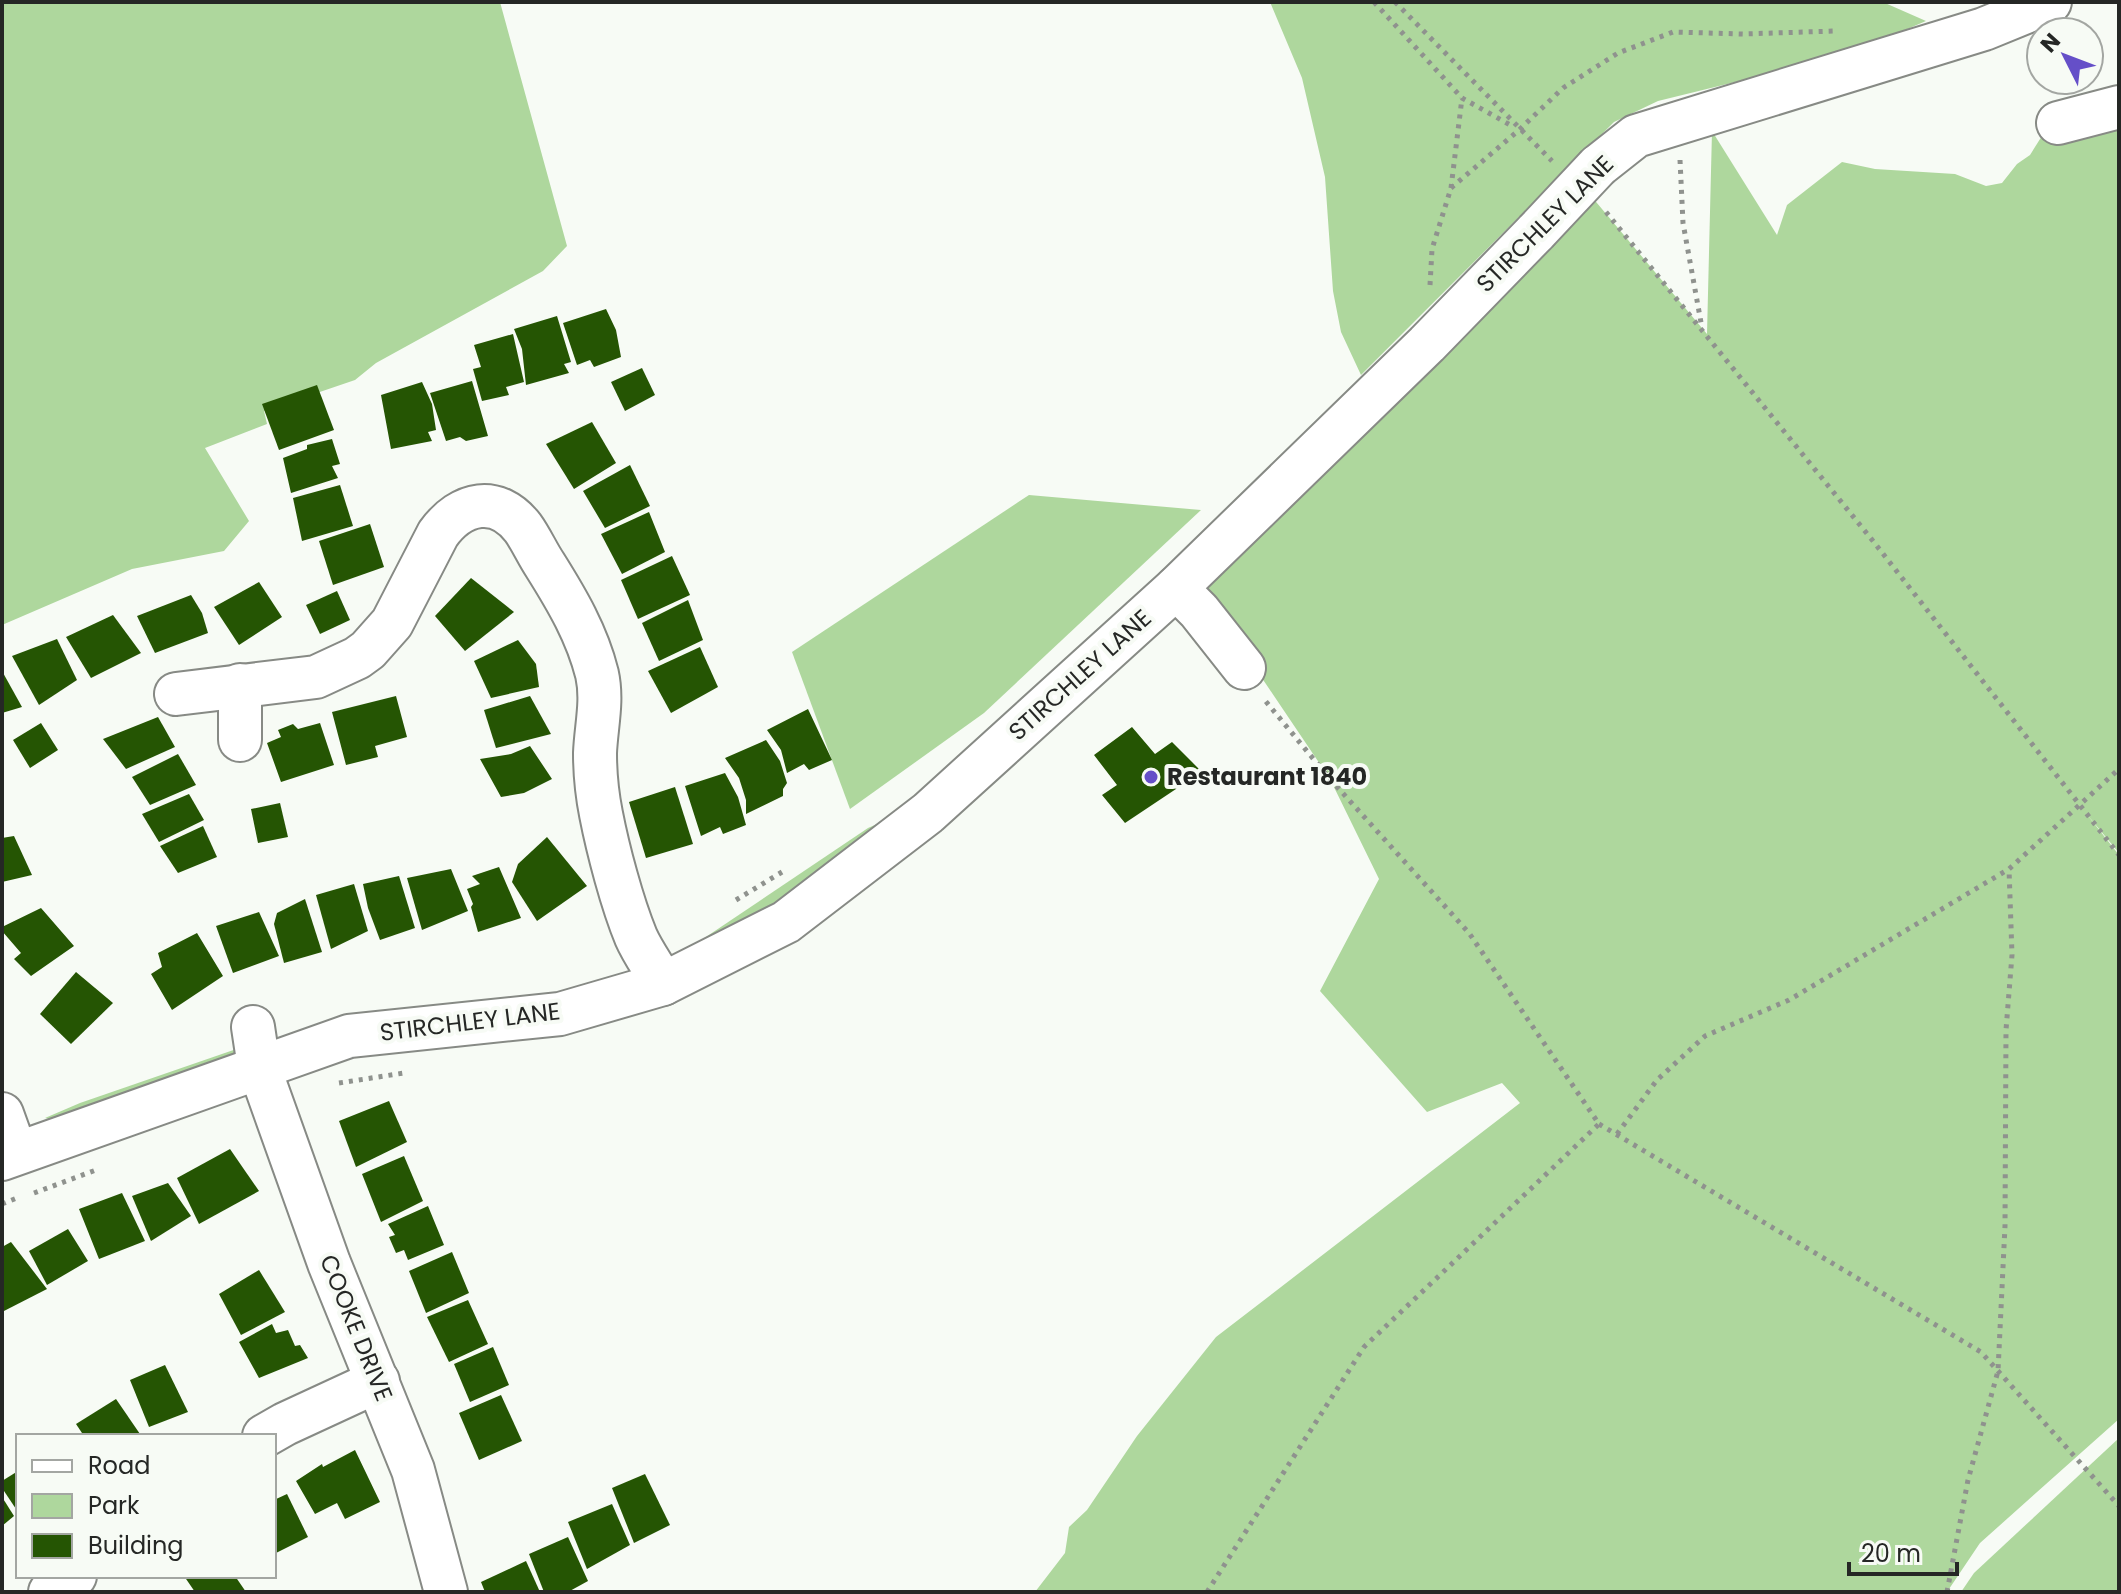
<svg xmlns="http://www.w3.org/2000/svg" width="2121" height="1594" font-family="Poppins,sans-serif">
<style>
.green{fill:#aed79d}
.building{fill:#255503}
.lines{fill:none;stroke-linecap:round;stroke-linejoin:round}
.minor-casing{stroke:#878a85;stroke-width:46}
.path{stroke:#8f928e;stroke-width:5;stroke-dasharray:4 6;stroke-linecap:butt}
.minor{stroke:#fff;stroke-width:42}
.minor-bridge-casing{stroke:#878a85;stroke-width:46;stroke-linecap:butt}
.minor-bridge{stroke:#fff;stroke-width:42}
.poi-dot{fill:#654fc8;stroke:#f7fbf5;stroke-width:3}
.labels{text-anchor:middle;stroke-width:8;stroke-linejoin:round;paint-order:stroke}
.street-label{font-size:24px;fill:#252725;stroke:#f7fbf5}
.poi-label{font-size:24px;font-weight:bold;fill:#252725;stroke:#f7fbf5;text-anchor:start}
</style>
<rect width="100%" height="100%" fill="#f7fbf5"/>
<g class="green">
<path d="M 2,2 L 500,2 L 567,246 L 543,271 L 376,363 L 355,380 L 264,411 L 267,424 L 205,448 L 249,521 L 224,551 L 132,569 L 2,625 Z"/>
<path d="M 1270,2 L 1874,2 L 1885,3 L 1926,21 L 1849,54 L 1658,101 L 1614,122 L 1361,375 L 1341,332 L 1333,291 L 1325,177 L 1302,78 Z"/>
<path d="M 2119,95 L 2119,853 L 2085,812 L 2119,855 L 2119,1419 L 1980,1543 L 1947,1592 L 1035,1592 L 1065,1553 L 1069,1527 L 1087,1510 L 1137,1436 L 1216,1337 L 1520,1103 L 1502,1083 L 1427,1112 L 1320,991 L 1379,879 L 1330,779 L 1216,610 L 1201,575 L 1581,184 L 1707,334 L 1712,131 L 1777,235 L 1787,205 L 1842,162 L 1875,169 L 1955,174 L 1986,186 L 2002,183 L 2017,164 L 2030,155 L 2052,120 Z"/>
<path d="M 1029,495 L 1201,510 L 984,713 L 850,809 L 792,652 Z"/>
<path d="M 902,813 L 805,899 L 685,951 L 868,828 Z"/>
<path d="M 248,1045 L 254,1053 L 70,1124 L 45,1118 L 80,1103 Z"/>
<path d="M 2119,1438 L 2119,1592 L 1961,1592 L 1974,1573 Z"/>
</g>
<g class="building">
<path d="M 606,309 L 616,330 L 621,357 L 594,367 L 590,360 L 577,365 L 563,323 Z"/>
<path d="M 557,316 L 571,362 L 564,364 L 569,373 L 526,385 L 522,349 L 514,329 Z"/>
<path d="M 513,334 L 524,382 L 506,387 L 509,395 L 482,401 L 473,369 L 481,367 L 474,345 Z"/>
<path d="M 642,368 L 655,395 L 625,411 L 611,382 Z"/>
<path d="M 472,381 L 488,436 L 466,441 L 460,437 L 446,441 L 430,393 Z"/>
<path d="M 422,382 L 432,404 L 436,430 L 428,432 L 432,441 L 391,449 L 381,395 Z"/>
<path d="M 317,385 L 334,430 L 279,450 L 262,404 Z"/>
<path d="M 592,422 L 616,463 L 574,489 L 546,444 Z"/>
<path d="M 332,439 L 340,464 L 332,466 L 338,478 L 291,493 L 283,458 L 307,449 L 307,445 Z"/>
<path d="M 630,465 L 650,506 L 605,528 L 583,491 Z"/>
<path d="M 340,485 L 353,526 L 302,541 L 293,498 Z"/>
<path d="M 649,512 L 665,552 L 622,574 L 601,534 Z"/>
<path d="M 370,524 L 384,567 L 333,585 L 319,541 Z"/>
<path d="M 672,556 L 690,595 L 638,619 L 621,580 Z"/>
<path d="M 471,578 L 514,612 L 465,651 L 435,616 Z"/>
<path d="M 259,582 L 282,617 L 239,645 L 214,607 Z"/>
<path d="M 337,591 L 350,620 L 320,634 L 306,605 Z"/>
<path d="M 191,595 L 202,613 L 208,633 L 155,653 L 137,616 Z"/>
<path d="M 688,600 L 703,640 L 659,661 L 642,623 Z"/>
<path d="M 113,615 L 141,653 L 91,678 L 66,637 Z"/>
<path d="M 57,639 L 77,680 L 39,705 L 12,656 Z"/>
<path d="M 518,640 L 536,664 L 539,687 L 491,698 L 474,661 Z"/>
<path d="M 700,647 L 718,687 L 671,713 L 648,671 Z"/>
<path d="M 2,671 L 22,707 L 2,713 Z"/>
<path d="M 396,696 L 407,737 L 375,746 L 378,757 L 346,765 L 332,712 Z"/>
<path d="M 530,696 L 551,734 L 496,748 L 484,710 Z"/>
<path d="M 808,709 L 832,760 L 809,770 L 804,764 L 787,773 L 781,750 L 767,730 Z"/>
<path d="M 158,717 L 175,747 L 126,769 L 103,739 Z"/>
<path d="M 41,723 L 58,750 L 30,768 L 13,740 Z"/>
<path d="M 320,723 L 334,765 L 281,782 L 267,743 L 281,737 L 278,730 L 293,724 L 298,729 Z"/>
<path d="M 1132,727 L 1155,754 L 1172,742 L 1199,769 L 1179,787 L 1125,823 L 1102,795 L 1117,785 L 1094,755 Z"/>
<path d="M 766,740 L 780,761 L 787,783 L 783,789 L 783,796 L 746,814 L 746,800 L 739,778 L 725,758 Z"/>
<path d="M 530,746 L 552,779 L 524,793 L 501,797 L 480,759 L 511,754 Z"/>
<path d="M 178,754 L 196,785 L 150,805 L 132,777 Z"/>
<path d="M 725,773 L 738,797 L 746,825 L 723,834 L 720,827 L 701,836 L 685,786 Z"/>
<path d="M 675,787 L 693,844 L 646,858 L 629,802 Z"/>
<path d="M 189,794 L 204,820 L 159,842 L 142,814 Z"/>
<path d="M 280,803 L 288,837 L 258,843 L 251,809 Z"/>
<path d="M 203,826 L 217,857 L 178,873 L 160,846 Z"/>
<path d="M 14,836 L 32,875 L 2,882 L 2,838 Z"/>
<path d="M 547,837 L 587,886 L 537,921 L 512,882 L 518,864 Z"/>
<path d="M 499,867 L 521,918 L 478,932 L 471,907 L 473,904 L 467,889 L 480,884 L 472,876 Z"/>
<path d="M 451,869 L 468,911 L 422,930 L 407,878 Z"/>
<path d="M 399,876 L 415,928 L 380,940 L 368,908 L 363,884 Z"/>
<path d="M 354,884 L 368,931 L 331,949 L 316,895 Z"/>
<path d="M 305,899 L 322,952 L 284,963 L 274,924 L 277,913 Z"/>
<path d="M 41,908 L 74,946 L 31,976 L 14,959 L 21,953 L 2,931 L 2,927 Z"/>
<path d="M 259,912 L 279,956 L 233,973 L 216,926 Z"/>
<path d="M 197,933 L 223,976 L 172,1010 L 151,974 L 162,967 L 158,953 Z"/>
<path d="M 76,972 L 113,1003 L 71,1044 L 40,1014 Z"/>
<path d="M 389,1101 L 407,1142 L 356,1167 L 339,1121 Z"/>
<path d="M 230,1149 L 259,1191 L 199,1224 L 177,1178 Z"/>
<path d="M 404,1156 L 423,1201 L 381,1222 L 362,1174 Z"/>
<path d="M 168,1183 L 191,1216 L 151,1241 L 132,1196 Z"/>
<path d="M 122,1193 L 145,1241 L 99,1259 L 79,1209 Z"/>
<path d="M 428,1206 L 444,1245 L 408,1260 L 404,1250 L 396,1253 L 389,1237 L 395,1235 L 388,1224 Z"/>
<path d="M 68,1229 L 88,1261 L 47,1285 L 29,1251 Z"/>
<path d="M 11,1242 L 47,1289 L 2,1312 L 2,1247 Z"/>
<path d="M 452,1252 L 469,1293 L 426,1313 L 409,1271 Z"/>
<path d="M 259,1270 L 285,1312 L 241,1335 L 219,1294 Z"/>
<path d="M 468,1300 L 488,1344 L 449,1362 L 427,1317 Z"/>
<path d="M 272,1324 L 276,1333 L 288,1330 L 295,1346 L 300,1345 L 308,1358 L 259,1378 L 239,1342 Z"/>
<path d="M 493,1347 L 509,1385 L 470,1402 L 454,1364 Z"/>
<path d="M 165,1365 L 188,1412 L 149,1427 L 130,1380 Z"/>
<path d="M 501,1395 L 522,1441 L 479,1460 L 459,1413 Z"/>
<path d="M 116,1399 L 140,1434 L 84,1436 L 76,1424 Z"/>
<path d="M 355,1450 L 380,1502 L 345,1519 L 337,1503 L 315,1514 L 296,1481 L 322,1464 L 323,1467 Z"/>
<path d="M 18,1471 L 18,1512 L 2,1488 L 2,1481 Z"/>
<path d="M 645,1474 L 670,1525 L 634,1543 L 612,1488 Z"/>
<path d="M 287,1494 L 308,1537 L 274,1554 L 274,1500 Z"/>
<path d="M 2,1497 L 14,1516 L 2,1526 Z"/>
<path d="M 612,1504 L 630,1545 L 587,1569 L 568,1522 Z"/>
<path d="M 568,1537 L 588,1581 L 568,1592 L 544,1592 L 529,1554 Z"/>
<path d="M 526,1561 L 540,1592 L 485,1592 L 481,1582 Z"/>
<path d="M 184,1576 L 235,1576 L 246,1592 L 195,1592 Z"/>
</g>
<g class="lines">
<defs>
<g id="minor">
<path d="M 2058,123 L 2119,107"/>
<path d="M 1598,166 L 1636,136 L 1984,29 L 2050,2"/>
<path d="M 1176,588 L 1199,611 L 1244,668"/>
<path d="M 240,685 L 240,740"/>
<path d="M 176,694 L 316,677 L 357,658 L 368,650 L 392,623 L 438,534 C 461,502 497,494 523,528 C 531,539 537,553 545,565 C 567,600 587,634 597,674 C 603,701 596,727 595,753 C 595,773 597,794 601,814 C 608,850 622,903 636,937 C 643,953 655,969 663,984"/>
<path d="M 253,1027 L 259,1067 L 329,1263 L 413,1470 L 446,1592"/>
<path d="M 2,1114 L 16,1153"/>
<path d="M 2,1159 L 349,1036 L 560,1014 L 663,984 L 786,922 L 928,813 L 1176,588 L 1427,344 L 1536,232"/>
<path d="M 264,1436 L 285,1424 L 378,1381"/>
<path d="M 50,1592 L 75,1576"/>
</g>
</defs>
<use href="#minor" class="minor-casing"/>
<g class="path">
<path d="M 1374,2 L 1462,98 L 1512,126"/>
<path d="M 1395,2 L 1552,161"/>
<path d="M 1680,160 L 1683,223 L 1702,328"/>
<path d="M 1451,188 L 1519,130 L 1563,88 L 1618,53 L 1673,32 L 1743,34 L 1835,31"/>
<path d="M 1606,212 L 1873,541 L 2119,855"/>
<path d="M 1430,285 L 1432,249 L 1451,188 L 1462,98"/>
<path d="M 736,900 L 782,872"/>
<path d="M 339,1083 L 404,1073"/>
<path d="M 1599,1124 L 1981,1352 L 2119,1506"/>
<path d="M 1617,1134 L 1657,1080 L 1705,1036 L 1789,1000 L 2009,869 L 2119,769"/>
<path d="M 34,1193 L 96,1170"/>
<path d="M 2,1204 L 17,1198"/>
<path d="M 1207,1592 L 1364,1347 L 1599,1124 L 1469,933 L 1330,779 L 1263,698"/>
<path d="M 1947,1592 L 1968,1480 L 1998,1371 L 2005,1226 L 2006,1030 L 2012,955 L 2009,869"/>
</g>
<use href="#minor" class="minor"/>
<defs>
<path id="minor-bridge" d="M 1536,232 L 1598,166"/>
</defs>
<use href="#minor-bridge" class="minor-bridge-casing"/>
<use href="#minor-bridge" class="minor-bridge"/>
</g>
<circle class="poi-dot" cx="1151" cy="777" r="8"/>
<g class="labels">
<g class="street-label">
<text transform="translate(1545 224) rotate(-45)" y="8">STIRCHLEY LANE</text>
<text transform="translate(1080 675) rotate(-42)" y="8">STIRCHLEY LANE</text>
<text transform="translate(470 1022) rotate(-7)" y="8">STIRCHLEY LANE</text>
<text transform="translate(356 1328) rotate(68)" y="8">COOKE DRIVE</text>
</g>
<g class="poi-label">
<text x="1167" y="785">Restaurant 1840</text>
</g>
</g>
<rect width="2121" height="1594" fill="none" stroke="#252725" stroke-width="8"/>
<rect x="16" y="1434" width="260" height="144" fill="#f7fbf5" stroke="#a3a6a2" stroke-width="2"/>
<rect x="32" y="1460" width="40" height="12" fill="#ffffff" stroke="#a3a6a2" stroke-width="2"/>
<text x="88" y="1474" font-size="24" fill="#252725">Road</text>
<rect x="32" y="1494" width="40" height="24" fill="#aed79d" stroke="#a3a6a2" stroke-width="2"/>
<text x="88" y="1514" font-size="24" fill="#252725">Park</text>
<rect x="32" y="1534" width="40" height="24" fill="#255503" stroke="#a3a6a2" stroke-width="2"/>
<text x="88" y="1554" font-size="24" fill="#252725">Building</text>
<g transform="translate(2065 56) rotate(312)"><circle r="38" fill="#f7fbf5" stroke="#a3a6a2" stroke-width="2"/>
<path d="M0-6L14 30L0 20L-14 30Z" fill="#654fc8"/>
<text y="-12" font-size="22" font-weight="bold" text-anchor="middle" fill="#252725">N</text>
</g>
<path d="M1849 1562v12h108v-12" fill="none" stroke="#252725" stroke-width="4"/>
<text x="1861" y="1562" font-size="24" fill="#252725" stroke="#f7fbf5" stroke-width="6" paint-order="stroke">20 m</text>
</svg>
